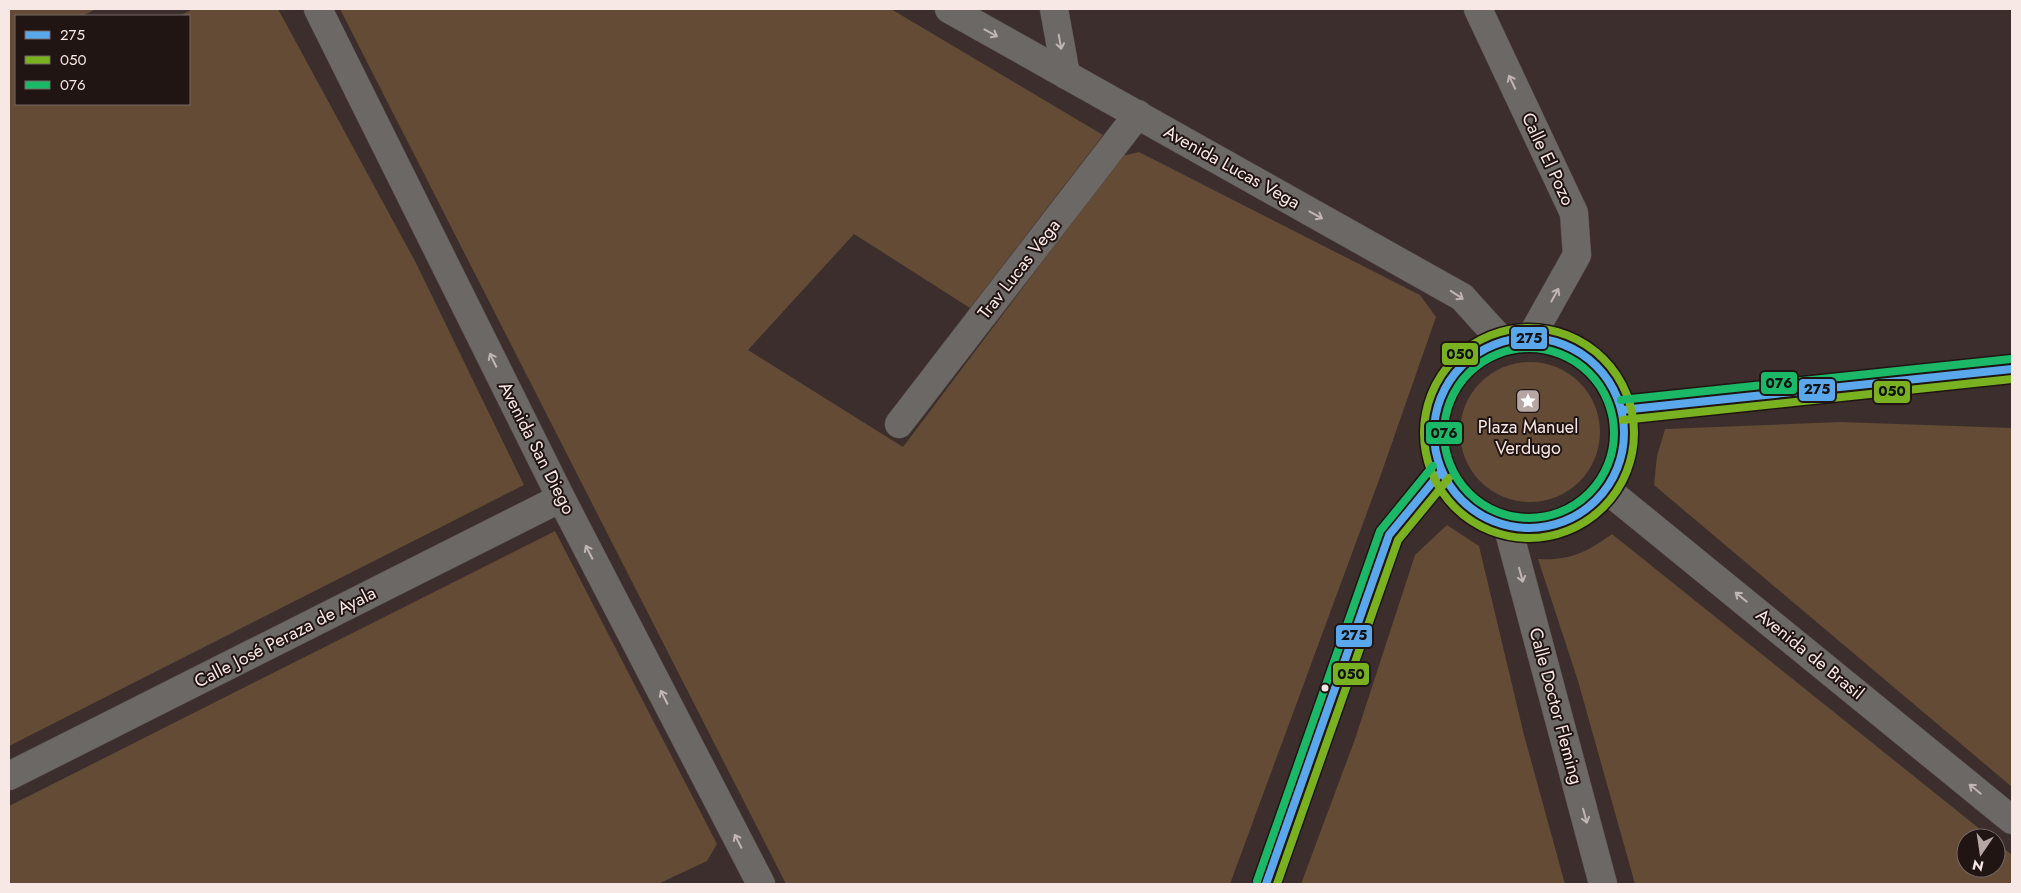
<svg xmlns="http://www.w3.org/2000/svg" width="2021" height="893" font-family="Jost,sans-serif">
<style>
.green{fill:#634b35}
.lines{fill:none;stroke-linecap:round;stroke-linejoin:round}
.street-casing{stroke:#584d4b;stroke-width:29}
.street{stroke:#6c6866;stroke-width:28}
.bus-1-casing{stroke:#201513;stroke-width:11}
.bus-2-casing{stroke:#201513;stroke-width:11}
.bus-3-casing{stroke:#201513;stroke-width:11}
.bus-1{stroke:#5aa8eb;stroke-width:8}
.bus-2{stroke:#79b121;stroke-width:8}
.bus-3{stroke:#1ab867;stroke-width:8}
.oneway{stroke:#c0b5b2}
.bus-dot{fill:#f8e8e5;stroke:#201513;stroke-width:2}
.labels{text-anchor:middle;stroke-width:4;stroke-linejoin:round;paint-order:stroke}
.street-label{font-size:18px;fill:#f8e8e5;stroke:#201513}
.poi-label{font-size:18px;fill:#f8e8e5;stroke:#201513}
.line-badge{stroke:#201513;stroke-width:2}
.pale-badge-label{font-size:14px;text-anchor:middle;font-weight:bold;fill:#111}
</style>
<rect width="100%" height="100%" fill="#3b2e2c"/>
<g class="green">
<path d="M 9,9 L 96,9 L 82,16 L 16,16 L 16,104 L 189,104 L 189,16 L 179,16 L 193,9 L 278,9 L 416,263 L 524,485 L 9,746 Z"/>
<path d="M 340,9 L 891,9 L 1103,135 L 970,308 L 854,234 L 748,350 L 903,447 L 1122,156 L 1139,152 L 1420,295 L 1436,317 L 1379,480 L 1230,884 L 786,884 Z"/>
<circle cx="1530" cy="432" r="70"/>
<path d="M 1840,422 L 2012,428 L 2012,787 L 1654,485 L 1657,456 L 1665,429 Z"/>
<path d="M 1447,525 L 1479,546 L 1524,735 L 1565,884 L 1301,884 L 1355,739 L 1415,555 Z"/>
<path d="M 555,531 L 717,844 L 707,861 L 658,884 L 9,884 L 9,806 Z"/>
<path d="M 1612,534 L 1991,838 L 1966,838 L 1966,868 L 1996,868 L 1996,842 L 2012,855 L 2012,884 L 1635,884 L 1578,681 L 1538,559 C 1570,561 1587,552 1612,534 Z"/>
</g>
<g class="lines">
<defs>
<g id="street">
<path d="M 318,9 L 561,498 L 761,884"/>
<path d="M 949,9 L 1462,297 L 1502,341"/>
<path d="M 1054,9 L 1066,75"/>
<path d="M 1478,9 L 1574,213 L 1577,255 L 1531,337"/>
<circle cx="1529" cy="433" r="95"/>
<path d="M 1622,410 L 2012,369"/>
<path d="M 899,424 L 1138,114"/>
<path d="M 1606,489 L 2012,820"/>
<path d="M 1508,528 L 1603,884"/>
<path d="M 9,776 L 561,498"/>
<path d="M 1266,884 L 1389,535 L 1441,472"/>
</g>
</defs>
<use href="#street" class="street-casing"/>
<use href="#street" class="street"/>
<defs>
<g id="bus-1">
<circle cx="1529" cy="433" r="95"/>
<path d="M 1622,410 L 2012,369"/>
<path d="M 1266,884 L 1389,535 L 1441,472"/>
</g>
<g id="bus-2">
<circle cx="1529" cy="433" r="105"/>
<path d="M 1623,420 L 2012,379"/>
<path d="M 1277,884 L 1398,540 L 1449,478"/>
</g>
<g id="bus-3">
<circle cx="1529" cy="433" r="85"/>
<path d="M 1621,400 L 2011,359"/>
<path d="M 1257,881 L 1380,531 L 1433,466"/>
</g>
</defs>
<use href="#bus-1" class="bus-1-casing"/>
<use href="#bus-2" class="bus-2-casing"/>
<use href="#bus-3" class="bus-3-casing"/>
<use href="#bus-1" class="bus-1"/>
<use href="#bus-2" class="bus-2"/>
<use href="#bus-3" class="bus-3"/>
</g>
<defs><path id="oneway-shaft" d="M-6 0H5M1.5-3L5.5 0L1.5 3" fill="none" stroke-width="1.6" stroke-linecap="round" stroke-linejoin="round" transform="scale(1.25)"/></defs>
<g class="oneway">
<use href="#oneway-shaft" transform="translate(991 33) rotate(29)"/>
<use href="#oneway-shaft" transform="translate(1060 42) rotate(80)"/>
<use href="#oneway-shaft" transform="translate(1512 82) rotate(-115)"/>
<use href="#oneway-shaft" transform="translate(1316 215) rotate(29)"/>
<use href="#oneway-shaft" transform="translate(1457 295) rotate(33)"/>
<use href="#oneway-shaft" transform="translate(1555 295) rotate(-61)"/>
<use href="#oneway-shaft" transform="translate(493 360) rotate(-116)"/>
<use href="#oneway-shaft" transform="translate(589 552) rotate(-117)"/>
<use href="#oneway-shaft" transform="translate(1521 575) rotate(75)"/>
<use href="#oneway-shaft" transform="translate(1741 597) rotate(-141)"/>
<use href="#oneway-shaft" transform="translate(664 697) rotate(-117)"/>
<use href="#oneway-shaft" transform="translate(1975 789) rotate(-141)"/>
<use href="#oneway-shaft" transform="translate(1585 816) rotate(75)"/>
<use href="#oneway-shaft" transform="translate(738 841) rotate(-117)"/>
</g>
<defs>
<symbol id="sight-square" viewBox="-11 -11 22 22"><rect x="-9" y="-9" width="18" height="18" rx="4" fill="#b6a7a4" stroke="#201513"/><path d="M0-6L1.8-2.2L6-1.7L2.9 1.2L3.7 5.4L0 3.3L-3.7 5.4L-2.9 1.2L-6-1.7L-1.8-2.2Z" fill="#fff"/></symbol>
</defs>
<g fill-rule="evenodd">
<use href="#sight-square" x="1514" y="387" width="28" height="28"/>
</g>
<circle class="bus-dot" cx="1325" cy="688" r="4.5"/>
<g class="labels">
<g class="street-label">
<text transform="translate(1548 159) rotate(65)" y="6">Calle El Pozo</text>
<text transform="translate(1232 167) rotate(29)" y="6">Avenida Lucas Vega</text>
<text transform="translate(1019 269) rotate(-52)" y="6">Trav Lucas Vega</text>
<text transform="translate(537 448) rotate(63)" y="6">Avenida San Diego</text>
<text transform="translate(285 637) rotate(-27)" y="6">Calle José Peraza de Ayala</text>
<text transform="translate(1810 654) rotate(39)" y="6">Avenida de Brasil</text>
<text transform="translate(1556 706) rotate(75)" y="6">Calle Doctor Fleming</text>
</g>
<g class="poi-label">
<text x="1528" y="433">Plaza Manuel<tspan x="1528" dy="21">Verdugo</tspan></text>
</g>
</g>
<g class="line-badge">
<rect x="1510" y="326" width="38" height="24" rx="5" fill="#5aa8eb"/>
<rect x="1441" y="342" width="38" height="24" rx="5" fill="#79b121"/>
<rect x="1760" y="371" width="38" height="24" rx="5" fill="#1ab867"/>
<rect x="1798" y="378" width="38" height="24" rx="5" fill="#5aa8eb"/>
<rect x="1873" y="380" width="38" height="24" rx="5" fill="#79b121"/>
<rect x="1425" y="421" width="38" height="24" rx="5" fill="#1ab867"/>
<rect x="1335" y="624" width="38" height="24" rx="5" fill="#5aa8eb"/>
<rect x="1332" y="662" width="38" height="24" rx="5" fill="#79b121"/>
</g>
<g class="pale-badge-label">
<text x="1529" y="343">275</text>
<text x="1460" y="359">050</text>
<text x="1779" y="388">076</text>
<text x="1817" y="394">275</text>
<text x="1892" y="396">050</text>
<text x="1444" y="438">076</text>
<text x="1354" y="640">275</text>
<text x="1351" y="679">050</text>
</g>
<rect width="2021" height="893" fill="none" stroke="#f8e8e5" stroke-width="20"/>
<rect x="15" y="15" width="175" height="90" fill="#201513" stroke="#766967"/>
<rect x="25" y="31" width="25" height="8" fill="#5aa8eb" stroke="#766967"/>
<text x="60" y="40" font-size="15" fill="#f8e8e5">275</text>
<rect x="25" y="56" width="25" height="8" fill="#79b121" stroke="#766967"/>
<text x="60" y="65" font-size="15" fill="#f8e8e5">050</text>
<rect x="25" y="81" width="25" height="8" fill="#1ab867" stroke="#766967"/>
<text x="60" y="90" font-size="15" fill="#f8e8e5">076</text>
<g transform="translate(1981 853) rotate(193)"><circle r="24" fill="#201513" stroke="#766967"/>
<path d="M0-4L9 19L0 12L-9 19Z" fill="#b6a7a4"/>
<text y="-8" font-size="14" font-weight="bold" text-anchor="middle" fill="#f8e8e5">N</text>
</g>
</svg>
